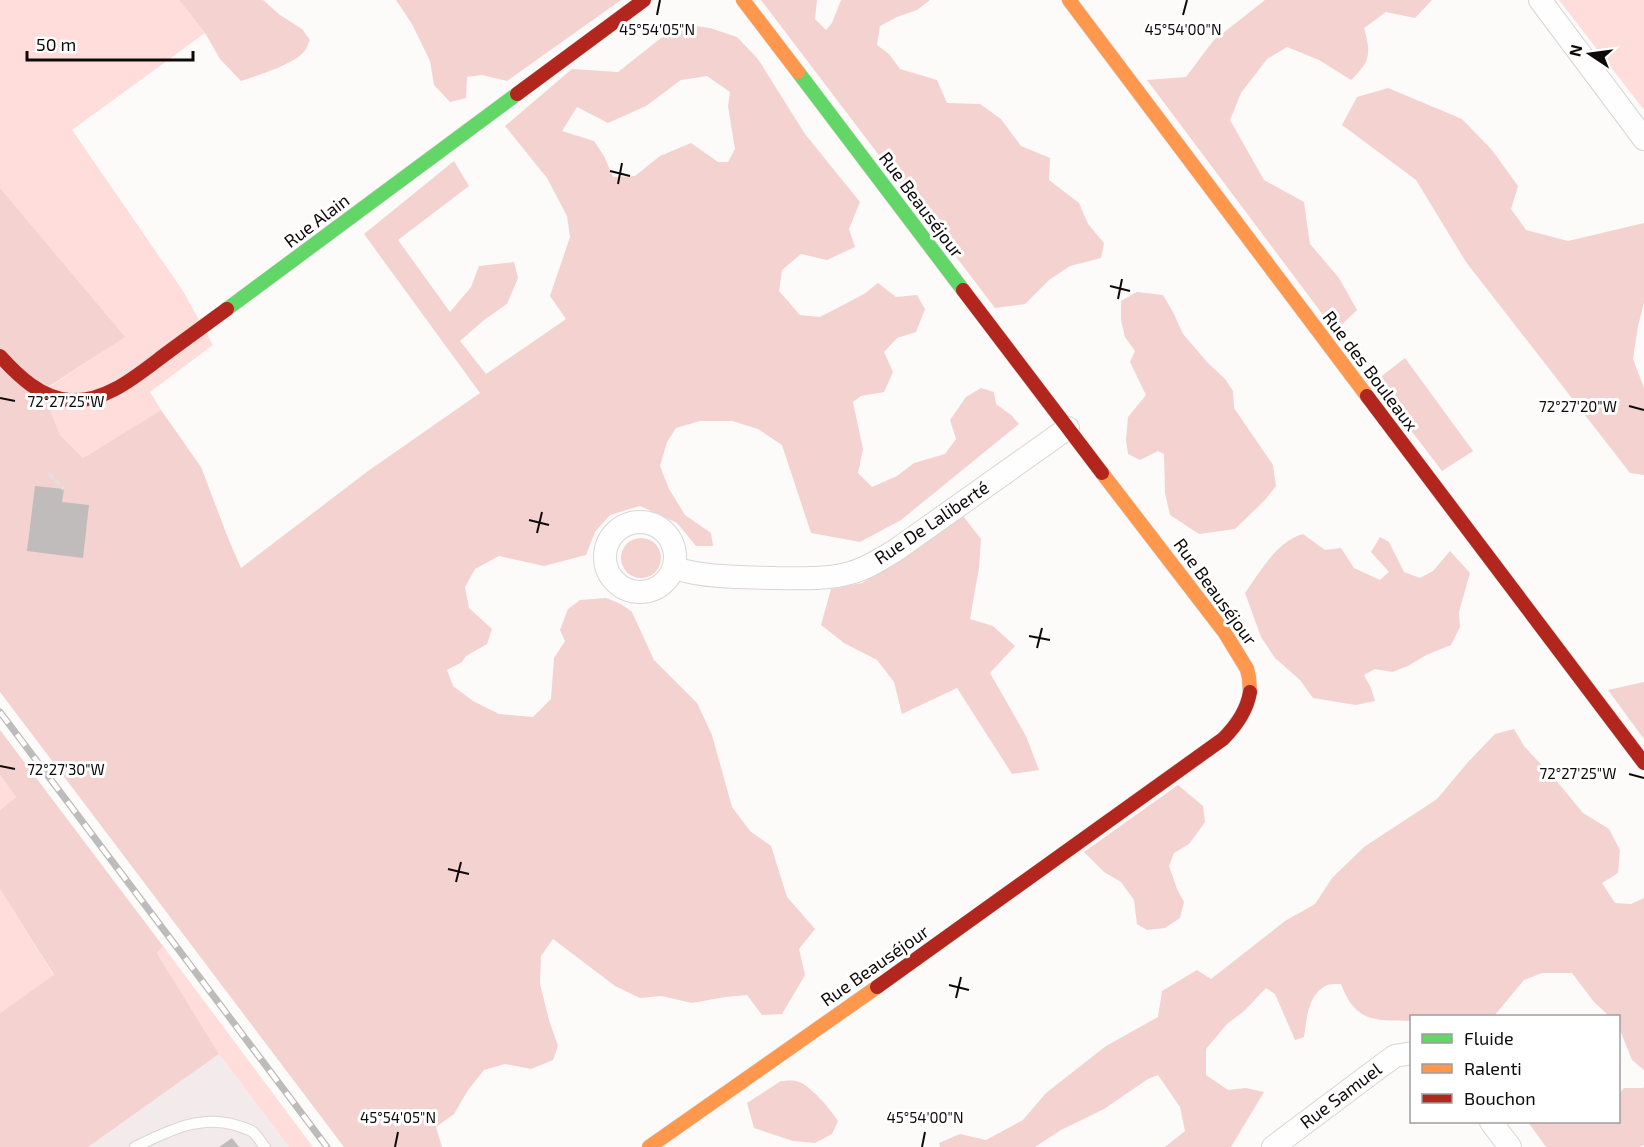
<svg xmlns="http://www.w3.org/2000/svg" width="1644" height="1147" font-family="'Exo 2',sans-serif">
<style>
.built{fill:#f3ebeb}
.green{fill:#fedddb}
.forest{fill:#f4d2d0;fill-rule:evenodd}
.building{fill:#c0bcbc}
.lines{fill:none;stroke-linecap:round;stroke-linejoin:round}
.lane-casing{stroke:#d9d5d5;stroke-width:12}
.street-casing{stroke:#d9d5d5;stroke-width:24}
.fast-casing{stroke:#d9d5d5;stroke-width:15}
.slow-casing{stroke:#d9d5d5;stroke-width:15}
.jam-casing{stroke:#d9d5d5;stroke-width:15}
.path{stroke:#e1e0e0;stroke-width:4;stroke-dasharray:6 3;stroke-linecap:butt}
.lane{stroke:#fffefe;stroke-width:10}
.street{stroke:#fffefe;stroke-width:22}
.fast{stroke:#63d668;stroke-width:14}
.slow{stroke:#ff974d;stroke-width:14}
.jam{stroke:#b3261e;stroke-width:14}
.rail-casing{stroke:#bdbcbc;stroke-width:7}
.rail{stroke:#fff;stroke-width:4.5;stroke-dasharray:14;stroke-linecap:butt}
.ticks{fill:none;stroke:#0e0a0a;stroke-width:2}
.labels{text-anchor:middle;stroke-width:6;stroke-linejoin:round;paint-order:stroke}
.street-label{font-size:18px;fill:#0e0a0a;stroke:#fff}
.ticks-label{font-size:15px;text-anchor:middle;fill:#0e0a0a;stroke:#fff;stroke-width:6;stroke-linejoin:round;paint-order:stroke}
</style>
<rect width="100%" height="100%" fill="#fdfafa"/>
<path class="built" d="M 219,1054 L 289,1147 L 88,1147 Z"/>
<g class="green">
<path d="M 0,0 L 179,0 L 205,33 L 72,130 L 183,291 L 213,345 L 150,392 L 161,410 L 83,458 L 60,435 L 42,392 L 124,337 L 0,188 Z"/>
<path d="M 1559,0 L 1644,0 L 1644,110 Z"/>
<path d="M 0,775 L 16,797 L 0,810 Z"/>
<path d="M 0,889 L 54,976 L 0,1013 Z"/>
<path d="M 163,946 L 313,1147 L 289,1147 L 219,1054 L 157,953 Z"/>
</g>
<g class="forest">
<path d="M 179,0 L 263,0 L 280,15 L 302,29 L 310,40 C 308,43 308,46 306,49 C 297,64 258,75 241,81 L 220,59 L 205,33 Z"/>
<path d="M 396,0 L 621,0 L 507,81 L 482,75 L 467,77 L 466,98 L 450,102 L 434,85 L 430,61 L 412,24 Z"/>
<path d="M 761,0 L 817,0 L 815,19 L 826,30 L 832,23 L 841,0 L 930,0 L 917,10 L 897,17 L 880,26 L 877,45 L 889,54 L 900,69 L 937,80 L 947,103 L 980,104 L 1001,119 L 1021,146 L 1050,158 L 1049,180 L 1079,203 L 1088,224 L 1104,243 L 1101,258 L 1070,266 L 1049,280 L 1025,304 L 995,308 Z"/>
<path d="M 1265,0 L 1432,0 L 1415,18 L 1386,12 L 1364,28 C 1371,53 1371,61 1351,80 L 1319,60 L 1287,47 L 1267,59 L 1241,93 L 1230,120 L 1264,180 L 1304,202 L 1310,244 L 1339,278 L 1357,310 L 1335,331 L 1147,80 L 1186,77 L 1213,41 Z"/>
<path d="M 689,25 L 710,28 L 737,37 L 758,59 L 805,134 L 860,202 L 849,229 L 855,247 L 827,260 L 801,254 L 782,270 L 779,291 L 800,315 L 820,317 L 864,294 L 878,283 L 896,297 L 917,295 L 925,309 L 916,332 L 897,338 L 884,352 L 893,372 L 884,392 L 861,396 L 853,402 L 863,449 L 858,473 L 872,487 L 897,476 L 914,463 L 945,454 L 956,439 L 950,420 L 966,397 L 981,388 L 994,392 L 996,404 L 1011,415 L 1019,424 L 901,520 L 860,542 L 811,533 L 782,445 L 758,429 L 732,421 L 700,421 L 676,428 L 667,442 L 660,466 L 669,489 L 685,515 L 711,533 L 713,546 L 696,546 L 677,523 L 640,506 L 610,515 L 595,532 L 586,555 L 544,566 L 499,556 L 475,569 L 465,587 L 469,608 L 492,629 L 487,644 L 466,656 L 462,662 L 447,670 L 453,686 L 473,701 L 499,714 L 533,717 L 551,699 L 554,658 L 565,641 L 560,630 L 568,609 L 580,600 L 606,598 L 621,604 L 632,612 L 654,660 L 697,703 L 712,735 L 732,807 L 750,831 L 771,846 L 787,897 L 815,929 L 799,949 L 805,975 L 782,1014 L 762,1015 L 747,995 L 725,997 L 692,1003 L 661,996 L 640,998 L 615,986 L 553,939 L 541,956 L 540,984 L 549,1020 L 558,1046 L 553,1060 L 531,1069 L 505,1064 L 484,1070 L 468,1090 L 454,1114 L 436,1127 L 442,1147 L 344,1147 L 0,692 L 0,188 L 125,337 L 42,391 L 60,435 L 83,458 L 161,410 L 201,467 L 228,538 L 241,568 L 368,471 L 480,393 L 364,234 L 454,161 L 469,186 L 398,240 L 450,312 L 471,287 L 479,266 L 514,262 L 518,278 L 507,304 L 484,320 L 460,341 L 486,374 L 566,319 L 550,296 L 570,237 L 567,216 L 547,178 L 505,126 L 572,69 L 618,72 L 661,38 ZM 707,76 L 730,92 L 728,106 L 735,149 L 728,162 L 718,162 L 691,143 L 660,156 L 635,176 L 613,177 L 604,156 L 594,141 L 562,131 L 577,107 L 608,123 L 646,106 L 681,80 Z"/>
<path d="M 1388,88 L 1462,119 L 1492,150 L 1518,186 L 1511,209 L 1526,230 L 1568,241 L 1644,223 L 1644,303 L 1638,326 L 1633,359 L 1644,388 L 1644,475 L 1630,473 L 1466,262 L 1416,180 L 1342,125 L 1357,97 Z"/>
<path d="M 1137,292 L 1163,295 L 1173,312 L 1183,334 L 1208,363 L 1225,379 L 1233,391 L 1234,408 L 1273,465 L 1276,486 L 1265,500 L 1235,529 L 1199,534 L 1170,515 L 1165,493 L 1164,454 L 1158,451 L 1140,460 L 1128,454 L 1126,440 L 1128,417 L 1146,395 L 1130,362 L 1135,351 L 1125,337 L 1121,320 L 1121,301 Z"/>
<path d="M 1405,358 L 1473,451 L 1442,471 L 1374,382 Z"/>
<path d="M 963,516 L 981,539 L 979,568 L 970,619 L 993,626 L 1015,646 L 990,673 L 1026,736 L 1039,770 L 1012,774 L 957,688 L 902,714 L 894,682 L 877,660 L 844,643 L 821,625 L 831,589 L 862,583 L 894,564 Z"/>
<path d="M 1303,534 L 1325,550 L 1341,548 L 1354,568 L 1380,580 L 1389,572 L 1371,552 L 1380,537 L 1389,542 L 1404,572 L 1420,578 L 1433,571 L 1450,551 L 1470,573 L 1459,612 L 1460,627 L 1451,645 L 1426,655 L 1408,666 L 1392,672 L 1375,669 L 1364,675 L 1371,688 L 1375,701 L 1356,705 L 1313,698 L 1300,680 L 1275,658 L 1261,637 L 1245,593 C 1260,572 1277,541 1303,534 Z"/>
<circle cx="641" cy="558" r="20"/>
<path d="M 1644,682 L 1644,739 L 1608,690 Z"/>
<path d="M 1514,729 L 1524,746 L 1560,785 L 1583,813 L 1609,829 L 1620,850 L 1618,873 L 1602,883 L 1615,903 L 1631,904 L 1644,898 L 1644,1070 L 1632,1060 L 1619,1028 L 1618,1016 L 1609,1016 L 1594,1002 L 1572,973 L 1542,973 L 1524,980 L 1494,1016 L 1412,1016 L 1411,1021 C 1374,1020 1356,1023 1341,984 C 1337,984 1330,984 1327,985 C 1307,995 1307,1019 1304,1037 L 1295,1040 L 1275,994 L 1266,988 L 1244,1011 L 1227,1024 L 1206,1049 L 1206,1075 L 1228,1090 L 1246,1088 L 1264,1092 L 1231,1147 L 1165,1147 L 1185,1131 L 1180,1107 L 1158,1075 L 1148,1079 L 1104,1109 L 1061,1130 L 1035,1147 L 940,1147 L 939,1143 L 960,1134 L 986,1140 L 1023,1120 L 1046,1093 L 1106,1046 L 1158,1017 L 1162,991 L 1197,970 L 1211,979 L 1285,921 L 1315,904 L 1332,878 L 1364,847 L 1437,799 L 1469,761 L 1495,734 Z"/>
<path d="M 0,730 L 163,946 L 157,953 L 219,1054 L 88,1147 L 0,1147 L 0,1013 L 54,975 L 0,889 L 0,810 L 16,797 L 0,775 Z"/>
<path d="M 1178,785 L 1203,806 L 1205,822 L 1189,844 L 1174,853 L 1169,866 L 1177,889 L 1184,902 L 1180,918 L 1165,928 L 1147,930 L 1137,924 L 1134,900 L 1121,882 L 1104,872 L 1084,852 Z"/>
<path d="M 781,1081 C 785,1081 791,1080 796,1081 C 809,1083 831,1110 838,1121 L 832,1134 L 815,1143 L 793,1141 L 754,1128 L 747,1103 Z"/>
<path d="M 1644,1087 L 1644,1145 L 1640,1147 L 1546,1147 L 1528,1122 L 1618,1122 L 1619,1094 L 1624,1088 L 1643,1088 Z"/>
</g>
<g class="building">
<path d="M 35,486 L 64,489 L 62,502 L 89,505 L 83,558 L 27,551 Z"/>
<path d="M 232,1138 L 239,1147 L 219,1147 Z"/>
</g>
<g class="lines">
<defs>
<path id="lane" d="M 135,1147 C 166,1132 200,1114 235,1125 C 241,1127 247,1128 253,1132 C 257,1136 261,1142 265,1147"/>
<g id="street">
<path d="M 1540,0 L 1644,139"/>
<circle cx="640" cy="557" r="35"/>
<path d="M 674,568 C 706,578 742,577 776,578 C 800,578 826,580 850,573 C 866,569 881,559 896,550 L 1068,428"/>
<path d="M 1491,1122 L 1510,1147"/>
<path d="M 1273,1147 L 1381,1066 L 1395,1056 L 1412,1053"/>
</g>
<g id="fast">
<path d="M 798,72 L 963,290"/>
<path d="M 227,309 L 517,94"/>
</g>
<g id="slow">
<path d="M 743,0 L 798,72"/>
<path d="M 1069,0 L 1367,396"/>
<path d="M 1102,473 L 1225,633 L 1247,669 L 1249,678 L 1250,692"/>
<path d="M 649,1147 L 877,987"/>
</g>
<g id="jam">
<path d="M 517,94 L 644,0"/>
<path d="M 963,290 L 1102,473"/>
<path d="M 0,356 C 18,376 41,398 69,400 C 107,404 142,371 171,350 C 189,337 208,323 227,309"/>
<path d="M 1367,396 L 1644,763"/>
<path d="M 877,987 L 1223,739 C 1236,726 1247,711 1250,692"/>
</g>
</defs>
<use href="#lane" class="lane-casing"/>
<use href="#street" class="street-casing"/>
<use href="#fast" class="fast-casing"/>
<use href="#slow" class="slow-casing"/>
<use href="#jam" class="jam-casing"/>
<path class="path" d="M 49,474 L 64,489"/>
<use href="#lane" class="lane"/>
<use href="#street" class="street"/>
<use href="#fast" class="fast"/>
<use href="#slow" class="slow"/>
<use href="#jam" class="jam"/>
<defs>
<path id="rail" d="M 0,712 L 327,1147"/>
</defs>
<use href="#rail" class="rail-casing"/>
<use href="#rail" class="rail"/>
</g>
<path class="ticks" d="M 657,15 L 660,0M 1183,15 L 1187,0M 610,171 L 630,176M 618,184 L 622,163M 1110,286 L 1130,291M 1118,299 L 1122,279M 0,398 L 15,401M 1629,406 L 1644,410M 529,520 L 549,525M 537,533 L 542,512M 1029,636 L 1050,640M 1037,648 L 1042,628M 0,766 L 15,769M 1629,774 L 1644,778M 448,869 L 469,874M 456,882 L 461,862M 949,985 L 969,990M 956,998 L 961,977M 395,1147 L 398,1132M 922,1147 L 925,1132"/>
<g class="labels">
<g class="street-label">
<text transform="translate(921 205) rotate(53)" y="6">Rue Beauséjour</text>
<text transform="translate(317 221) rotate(-37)" y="6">Rue Alain</text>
<text transform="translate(1370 371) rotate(53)" y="6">Rue des Bouleaux</text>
<text transform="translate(932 523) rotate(-34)" y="6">Rue De Laliberté</text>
<text transform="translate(1215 592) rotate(54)" y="6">Rue Beauséjour</text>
<text transform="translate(875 966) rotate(-35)" y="6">Rue Beauséjour</text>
<text transform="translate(1341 1096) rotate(-37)" y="6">Rue Samuel</text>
</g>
</g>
<g class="ticks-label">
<text x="657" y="35">45°54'05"N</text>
<text x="1183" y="35">45°54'00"N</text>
<text x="66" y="407">72°27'25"W</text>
<text x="1578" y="412">72°27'20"W</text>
<text x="66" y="775">72°27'30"W</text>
<text x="1578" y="779">72°27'25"W</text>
<text x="398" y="1123">45°54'05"N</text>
<text x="925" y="1123">45°54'00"N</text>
</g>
<rect x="1410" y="1015" width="210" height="108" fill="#ffffff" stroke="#9f9d9d" stroke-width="1.5"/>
<rect x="1422" y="1034" width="30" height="9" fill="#63d668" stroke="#9f9d9d" stroke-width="1.5"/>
<text x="1464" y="1045" font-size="18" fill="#0e0a0a">Fluide</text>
<rect x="1422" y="1064" width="30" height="9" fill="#ff974d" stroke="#9f9d9d" stroke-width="1.5"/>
<text x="1464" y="1075" font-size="18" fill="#0e0a0a">Ralenti</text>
<rect x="1422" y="1094" width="30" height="9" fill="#b3261e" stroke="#9f9d9d" stroke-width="1.5"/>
<text x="1464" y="1105" font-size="18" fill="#0e0a0a">Bouchon</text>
<g transform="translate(1590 54) rotate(283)" stroke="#ffffff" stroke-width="4.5" paint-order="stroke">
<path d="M0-4.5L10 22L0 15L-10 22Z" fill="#0e0a0a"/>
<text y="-9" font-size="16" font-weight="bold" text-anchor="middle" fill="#0e0a0a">N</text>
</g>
<path d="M27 51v9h166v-9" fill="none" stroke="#0e0a0a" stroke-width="3"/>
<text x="36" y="51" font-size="18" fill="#0e0a0a" stroke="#ffffff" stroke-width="4.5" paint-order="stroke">50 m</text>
</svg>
